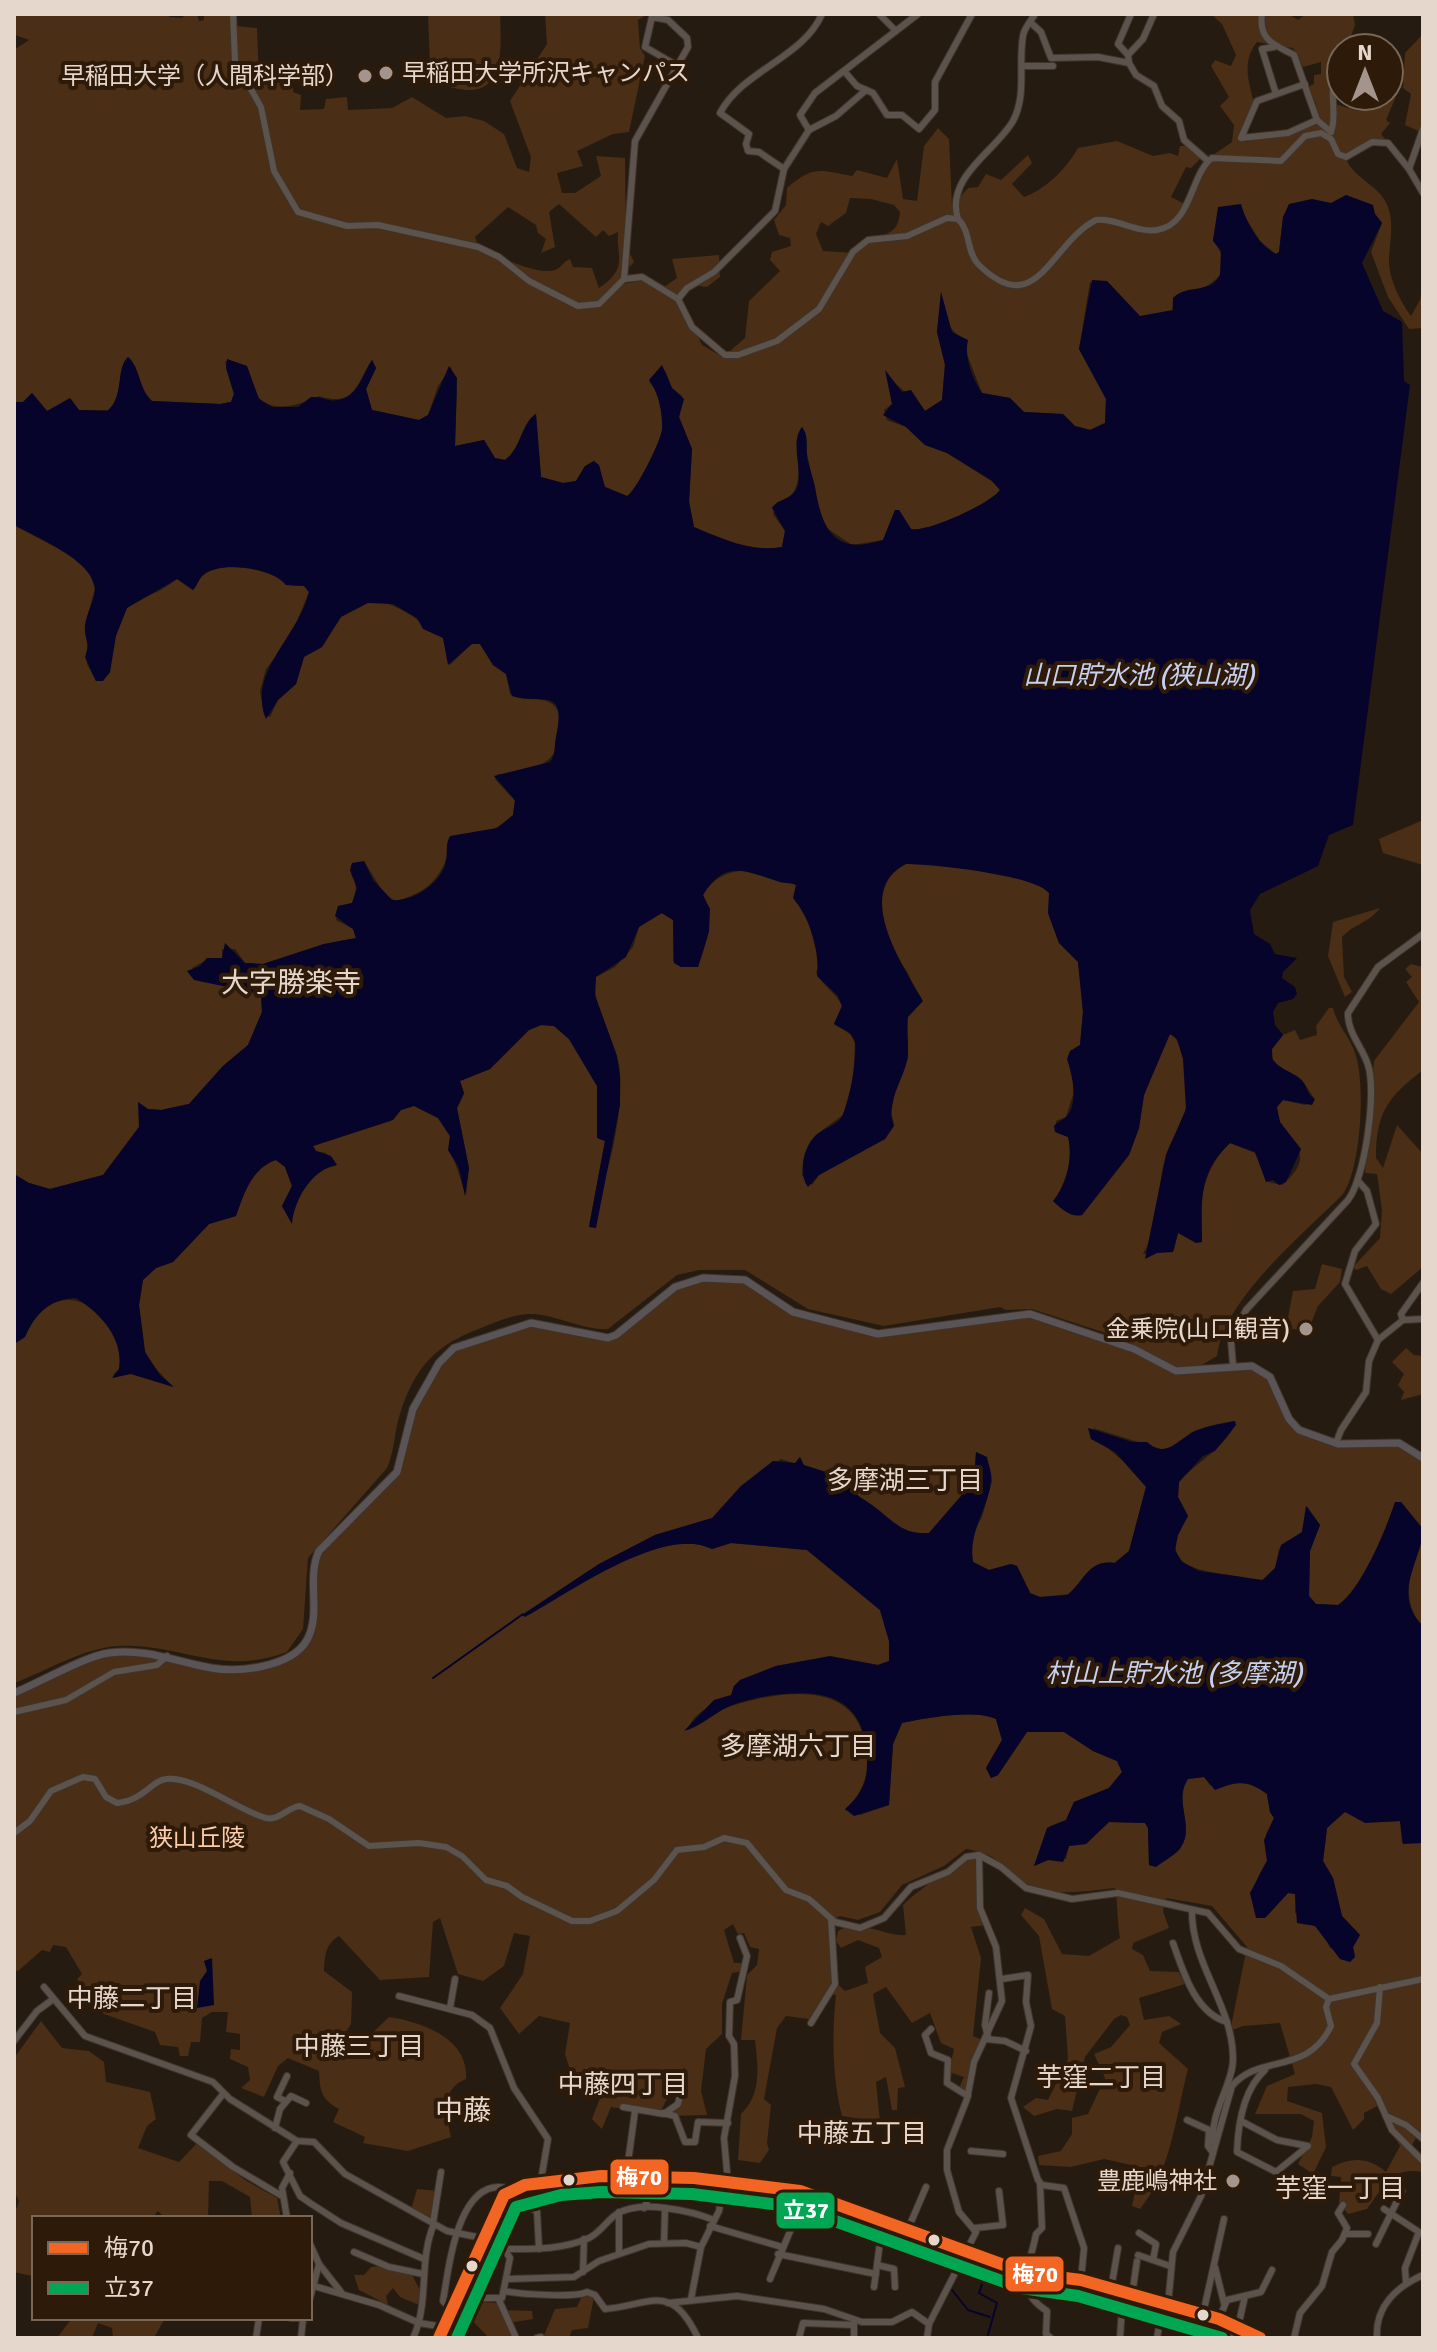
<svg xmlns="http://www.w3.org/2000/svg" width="1437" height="2352" font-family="Signika,'Noto Sans JP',sans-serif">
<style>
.green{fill:#4a2e15;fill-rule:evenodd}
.water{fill:#06042a}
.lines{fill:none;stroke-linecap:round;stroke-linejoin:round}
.stream{stroke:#06042a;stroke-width:2}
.minor-casing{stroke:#3e352e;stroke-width:8}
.major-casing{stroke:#3e352e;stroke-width:9}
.minor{stroke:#5c534c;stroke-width:6}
.major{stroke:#5b5456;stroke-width:7}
.bus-1-casing{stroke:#2e1a08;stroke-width:18}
.bus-2-casing{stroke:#2e1a08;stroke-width:18}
.bus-1{stroke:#f26522;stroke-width:12}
.bus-2{stroke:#00a651;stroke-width:12}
.poi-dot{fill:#a3958b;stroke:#2e1a08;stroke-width:3}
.bus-dot{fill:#e6d7cd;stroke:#2e1a08;stroke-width:3}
.labels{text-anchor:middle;stroke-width:8;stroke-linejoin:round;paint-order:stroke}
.poi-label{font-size:24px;fill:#e6d7cd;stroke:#2e1a08;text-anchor:end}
.park-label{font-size:24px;fill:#facca9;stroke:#2e1a08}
.water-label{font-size:26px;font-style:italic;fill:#c6d1f1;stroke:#2e1a08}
.neighbourhood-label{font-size:26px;fill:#e6d7cd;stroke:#2e1a08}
.quarter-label{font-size:28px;fill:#e6d7cd;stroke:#2e1a08}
.line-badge{stroke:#2e1a08;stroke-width:3}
.badge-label{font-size:22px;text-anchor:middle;font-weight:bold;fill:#fff}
</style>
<rect width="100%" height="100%" fill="#261b10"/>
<g class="green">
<path d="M 14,14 L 170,14 L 169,17 L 182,18 L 186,14 L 197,14 L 199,21 L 204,20 L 204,14 L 231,14 L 237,26 L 257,28 L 259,82 L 293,78 L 293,92 L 301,95 L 300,110 L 324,109 L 326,99 L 347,97 L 348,110 L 392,108 L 412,97 L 446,118 L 465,116 L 484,121 L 504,134 L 517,168 L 529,172 L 531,157 L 510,101 L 547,44 L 545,14 L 648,14 L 638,20 L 640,48 L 645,56 L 629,132 L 613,134 L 577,151 L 583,166 L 557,173 L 562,193 L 575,193 L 601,176 L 596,156 L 625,158 L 626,245 L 634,262 L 622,275 L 622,284 L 640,281 L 664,287 L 677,278 L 672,259 L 719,255 L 720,277 L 707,287 L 693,285 L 680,297 L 702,345 L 723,357 L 745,338 L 749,301 L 780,271 L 770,260 L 772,252 L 791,246 L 790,238 L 779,235 L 774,220 L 786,205 L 787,188 C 813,165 820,170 852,176 L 857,170 L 887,178 L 897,159 L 903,199 L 917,201 L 924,146 L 938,128 L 949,139 L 952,206 L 968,188 L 978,187 L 986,174 L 1001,180 L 1028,155 L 1032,163 L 1012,184 L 1024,197 C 1045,190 1067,168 1078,148 L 1117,141 L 1153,156 L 1170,153 L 1178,156 L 1180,146 L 1189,146 L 1201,158 L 1191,168 L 1186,167 L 1171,197 L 1185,204 L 1210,157 L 1232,142 L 1234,125 L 1220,106 L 1229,97 L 1211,66 L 1215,60 L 1231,66 L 1236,55 L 1222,24 L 1211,14 L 1288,14 L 1298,20 L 1306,14 L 1353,14 L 1355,25 L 1347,48 L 1341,48 C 1341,69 1331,83 1331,103 L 1359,111 L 1368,96 L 1389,96 L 1389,81 L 1393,81 L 1397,94 L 1386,120 L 1390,123 L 1381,134 L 1386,140 L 1375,139 L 1349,153 L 1347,161 C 1356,180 1381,186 1388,207 C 1394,224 1390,241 1389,258 C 1388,278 1400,301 1411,316 L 1420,300 L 1423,283 L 1423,328 L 1409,329 L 1388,297 L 1371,252 L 1382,223 L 1373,211 L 1331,204 L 1283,217 L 1279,252 L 1276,254 L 1260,241 L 1244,215 L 1219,207 L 1213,240 C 1242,279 1202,289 1173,299 L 1172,311 L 1140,317 L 1090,282 L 1079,349 L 1106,399 L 1105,423 L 1090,430 L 1075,426 L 1063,414 L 1024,412 L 1010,398 L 982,393 L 961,339 L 949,326 L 941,293 L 937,332 L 945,364 L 942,400 L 925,411 C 914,395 897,390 887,372 L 892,404 L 884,410 L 887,420 L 906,427 L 925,445 L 947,453 L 996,484 L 1000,490 C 991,504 926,533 911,529 L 899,510 L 895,510 L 883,540 L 852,545 L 828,529 L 820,520 L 802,427 C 790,450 813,495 777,502 L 773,514 L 785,531 L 782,547 C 752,553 721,538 694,527 L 689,501 L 692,449 L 679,417 L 682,396 L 672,388 L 665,370 L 649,382 C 659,391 664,417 662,430 C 661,441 636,491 627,496 L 605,487 L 594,461 L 585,466 L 576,481 L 563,483 L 541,477 L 536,414 C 521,423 521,449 505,460 L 495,458 L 484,440 L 455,446 L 457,389 L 451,367 L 438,386 L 428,415 L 419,420 L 372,410 L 366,389 L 376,368 L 372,360 C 356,383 356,408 319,396 C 287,411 252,416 248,368 L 225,361 L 234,394 L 231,402 L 220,404 L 152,401 C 138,388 141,369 128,357 C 117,370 123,394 110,410 L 79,410 L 71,399 L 47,411 L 32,393 L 23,402 L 14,402 L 14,50 L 29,40 L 15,35 ZM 1257,42 L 1293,48 L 1303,67 L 1321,62 L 1321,74 L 1314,75 L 1314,84 L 1308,87 L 1316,104 L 1312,120 L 1296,126 L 1283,137 L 1265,135 L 1247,142 L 1242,128 L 1256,110 C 1250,86 1240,63 1257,42 ZM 850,198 L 871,199 L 894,205 L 900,212 C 898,235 886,234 866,239 L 855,253 L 823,251 L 816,234 L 821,222 L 828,226 L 846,213 ZM 559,204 L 596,237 L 603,230 L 609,236 L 618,232 C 616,257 629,268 599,288 L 592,268 L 573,267 L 570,259 C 564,261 561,268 555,270 C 536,276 496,255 478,246 L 475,237 L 508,207 L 536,225 L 538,233 L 546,239 L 541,253 L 555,247 L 549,212 Z"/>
<path d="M 428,14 L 500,14 C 502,62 504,108 438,83 L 430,66 Z"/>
<path d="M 1423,34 L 1423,133 L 1405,125 L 1411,94 L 1403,88 L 1405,53 Z"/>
<path d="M 14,525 L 79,560 L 90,575 L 95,588 L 85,627 L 89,642 L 86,653 L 87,664 L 96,681 L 110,673 C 112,653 115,606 139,599 C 154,594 164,589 177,579 L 193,590 C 197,586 199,578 204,575 C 221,560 274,569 286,585 L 304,586 L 309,592 L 290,638 L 266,669 L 260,691 L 264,715 L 270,717 L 278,700 L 296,684 L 304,657 C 309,652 315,652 320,648 C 327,643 331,628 337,621 C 375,579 410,616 443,638 L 450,665 L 472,643 L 480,644 L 493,665 L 506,674 L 510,694 C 528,706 551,689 561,717 C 558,745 559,762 529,768 C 517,770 510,775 498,774 L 495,779 L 515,801 L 513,815 C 496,834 468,835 449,854 C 445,858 445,865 441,870 C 431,888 415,896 396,901 L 385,895 L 364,861 L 351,874 C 358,885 356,892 352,903 L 340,906 L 336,920 L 353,929 L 356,938 L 324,944 L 263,964 L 245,963 L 235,949 L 222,949 L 222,958 L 210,958 L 192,968 L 207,982 L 261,994 L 262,1012 L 248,1045 L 223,1066 L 189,1104 L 161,1110 L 148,1109 L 139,1103 L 139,1127 L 103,1175 L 50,1189 L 29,1183 L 14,1174 Z"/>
<path d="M 1423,820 L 1423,865 L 1383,853 L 1379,839 Z"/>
<path d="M 906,864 C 935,864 1032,872 1049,893 L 1049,916 L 1059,943 L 1078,962 L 1083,1011 L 1080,1045 L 1074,1049 L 1073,1095 L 1066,1117 L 1056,1121 L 1058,1133 L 1068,1137 C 1074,1158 1066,1180 1056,1198 L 1060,1207 L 1082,1215 L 1129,1155 L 1139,1128 L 1144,1095 L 1168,1036 L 1172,1034 C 1187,1050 1187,1085 1186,1106 C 1185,1121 1172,1137 1167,1152 C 1156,1185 1161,1224 1143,1254 L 1174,1250 L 1178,1233 L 1202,1234 C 1199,1199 1203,1169 1230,1143 L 1255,1153 L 1268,1182 L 1282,1185 C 1326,1148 1276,1140 1277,1107 L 1283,1100 L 1305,1105 L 1314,1098 L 1304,1083 L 1273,1062 L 1272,1049 L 1283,1035 L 1295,1030 L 1300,1040 L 1317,1035 L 1316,1026 L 1329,1008 L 1333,1008 C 1337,1025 1350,1037 1355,1053 C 1366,1082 1361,1169 1343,1194 C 1303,1235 1224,1298 1217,1356 L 1202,1365 L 1176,1367 L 1121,1338 L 1032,1309 L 1006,1310 L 1000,1307 L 884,1326 L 808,1309 L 745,1270 L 699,1270 L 677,1275 L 608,1329 C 584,1331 560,1316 535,1314 C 516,1313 499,1321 481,1328 C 436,1345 415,1366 400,1414 C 394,1432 395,1450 387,1468 L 308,1558 L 303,1629 L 287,1652 C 221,1677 181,1643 118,1646 C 83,1648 47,1671 14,1683 L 14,1344 L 25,1337 C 57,1261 128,1317 119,1369 L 113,1375 L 131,1374 L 173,1387 L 148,1360 L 145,1351 L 139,1305 L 143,1280 L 156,1268 L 173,1262 L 209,1224 L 236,1216 C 244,1193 252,1168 276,1160 L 285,1167 L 292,1186 L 282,1206 L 291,1222 C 294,1201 312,1167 336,1166 L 326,1153 L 316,1151 L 313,1146 L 390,1121 L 401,1110 L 414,1106 L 438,1118 L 450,1136 L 449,1145 L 466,1195 L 469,1168 L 457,1108 L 464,1094 L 460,1081 L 490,1069 L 529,1030 L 541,1025 L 554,1026 L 569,1039 L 597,1086 L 597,1137 L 605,1141 L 589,1226 C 606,1186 626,1109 619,1065 C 614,1036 590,1007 596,977 L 615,967 L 633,947 L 639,927 L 661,913 L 673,920 L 673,961 L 681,967 L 698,967 C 709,935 711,927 703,895 C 724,860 764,869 796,885 L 795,901 L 806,913 L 820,965 L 816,972 C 821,985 836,992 842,1006 L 834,1024 L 850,1034 L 855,1043 L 853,1080 L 843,1115 L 817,1134 L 804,1158 L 802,1175 L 812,1185 L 819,1175 L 885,1139 L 894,1124 L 891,1113 L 896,1086 L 908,1058 L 908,1016 L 921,997 C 913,989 912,979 906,970 C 886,942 864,885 906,864 Z"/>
<path d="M 1380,908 C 1369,923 1354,924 1342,937 L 1344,977 L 1352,992 L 1345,997 L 1328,956 L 1333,922 Z"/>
<path d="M 1411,964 L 1423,967 L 1423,1070 C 1388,1097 1376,1112 1376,1158 L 1383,1168 L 1397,1125 L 1423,1154 L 1423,1267 L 1391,1294 L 1381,1289 L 1367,1266 L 1356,1270 L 1353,1267 L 1380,1238 L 1382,1210 L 1377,1174 L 1365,1173 L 1374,1061 L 1419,1002 L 1406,982 L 1412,977 L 1405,969 Z"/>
<path d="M 1322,1264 L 1342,1269 L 1340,1282 L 1318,1306 L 1308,1331 L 1286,1328 L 1293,1291 L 1315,1289 Z"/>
<path d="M 745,1280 L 781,1306 L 875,1333 L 1016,1313 L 1099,1335 L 1166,1368 L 1233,1365 L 1263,1371 L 1294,1425 L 1323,1440 L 1399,1443 L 1423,1458 L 1423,1529 L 1401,1502 L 1395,1502 C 1387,1528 1361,1590 1338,1605 L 1316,1604 L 1309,1596 L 1310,1551 L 1320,1525 L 1307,1506 L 1302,1532 L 1279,1549 L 1275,1568 L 1261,1581 C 1254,1581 1249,1578 1242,1577 C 1205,1570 1151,1571 1188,1516 L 1178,1497 L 1179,1482 C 1195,1463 1232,1443 1235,1421 L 1195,1432 L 1181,1443 L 1164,1450 L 1093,1428 C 1104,1454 1135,1462 1146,1487 L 1129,1551 L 1114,1563 C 1089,1559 1085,1580 1068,1594 L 1040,1597 L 1031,1594 L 1017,1566 L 1011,1564 L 989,1570 L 973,1562 L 970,1538 L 982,1517 L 992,1481 L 976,1453 L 974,1481 L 929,1533 C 901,1535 893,1520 871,1505 C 864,1499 857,1496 850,1489 L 852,1477 L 840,1469 L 820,1472 L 781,1459 L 741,1486 L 713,1518 L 655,1535 L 599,1564 L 522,1615 C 569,1594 664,1524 712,1549 L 731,1543 L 807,1550 L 880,1610 L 889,1641 L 889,1661 L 878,1665 L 827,1657 L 776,1666 L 741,1680 L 734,1686 L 732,1695 C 716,1704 693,1711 688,1730 C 700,1724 714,1712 726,1708 C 772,1692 854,1676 865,1743 C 870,1772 866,1789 845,1810 L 860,1815 L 889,1805 L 893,1744 L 902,1723 C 926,1718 975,1709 996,1719 L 1002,1740 L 986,1768 L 991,1778 L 998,1775 L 1027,1732 L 1064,1732 L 1093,1751 L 1117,1761 L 1122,1772 L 1109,1788 L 1074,1802 L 1066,1820 L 1050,1826 L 1034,1866 L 1048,1860 L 1066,1859 L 1069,1846 L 1086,1844 L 1109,1822 L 1145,1823 L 1148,1828 L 1149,1865 L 1156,1867 C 1163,1861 1176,1855 1181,1847 C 1195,1826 1173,1801 1188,1779 L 1204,1777 L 1210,1785 L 1220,1788 C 1237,1778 1251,1783 1267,1794 L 1270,1812 L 1274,1818 L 1266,1834 L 1267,1861 C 1257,1876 1253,1888 1256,1906 L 1267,1916 L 1288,1893 L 1295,1894 L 1295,1913 L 1322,1931 L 1330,1948 L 1355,1955 L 1353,1947 L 1360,1935 L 1342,1916 L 1333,1878 L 1323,1861 L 1327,1828 L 1343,1812 L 1384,1822 L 1400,1821 L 1402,1843 L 1423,1843 L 1423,2136 L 1418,2134 L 1410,2149 L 1423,2161 L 1423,2172 C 1392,2166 1384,2186 1367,2209 L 1348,2214 L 1339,2203 L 1341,2177 L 1331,2176 L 1332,2167 C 1352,2157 1368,2157 1386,2172 L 1400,2146 L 1377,2106 L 1364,2113 L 1364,2119 L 1353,2130 L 1331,2087 L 1316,2084 L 1288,2087 L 1287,2101 L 1322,2113 L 1326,2147 L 1313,2174 L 1298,2164 L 1312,2137 L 1314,2121 L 1301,2114 L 1255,2114 L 1267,2086 L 1295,2074 L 1280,2023 L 1243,2026 L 1230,2031 L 1247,1947 L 1212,1906 L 1166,1898 L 1163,1911 L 1169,1928 L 1133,1943 L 1132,1949 L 1143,1955 L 1150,1971 L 1179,1972 L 1185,1984 L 1139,1998 L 1144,2020 L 1169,2016 L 1181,2024 L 1162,2032 L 1159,2043 L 1188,2069 C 1176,2115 1171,2172 1140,2209 L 1132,2206 L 1140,2167 L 1104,2159 L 1071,2167 L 1039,2165 L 1038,2156 L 1061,2151 L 1072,2134 L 1072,2118 L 1088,2114 L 1105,2078 L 1094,2054 L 1111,2047 L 1130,2025 L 1127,2017 L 1121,2015 L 1114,2019 L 1085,2057 L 1072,2111 L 1057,2109 L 1034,2116 L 1023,2107 L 1036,2098 L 1048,2100 L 1068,2059 L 1065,2016 L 1052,2009 L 1039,1936 L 1021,1915 L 1025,1908 L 1044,1919 L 1062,1954 L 1089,1956 L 1120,1938 C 1117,1922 1118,1904 1115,1888 C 1086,1891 1054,1898 1026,1883 C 1001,1868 1000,1854 966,1849 L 944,1866 L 902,1885 L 880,1912 L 858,1920 L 840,1916 L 828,1922 L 833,1980 L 845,1991 L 868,1983 L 865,1967 L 882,1957 L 879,1948 L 858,1940 L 841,1948 L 836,1941 L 838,1931 C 858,1917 885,1937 906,1935 L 903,1905 C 917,1891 957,1862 975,1857 L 977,1860 L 979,1911 L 986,1925 L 971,1927 L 981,1958 L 973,2036 L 984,2041 L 966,2092 L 959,2088 L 964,2077 L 949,2072 L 954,2049 L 941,2043 L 930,2013 L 912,2023 L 886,1987 L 873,1994 L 880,2033 L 895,2048 L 905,2087 L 898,2088 L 897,2110 L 892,2110 L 886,2077 L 876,2082 L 880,2122 L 842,2116 C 832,2077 832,2034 836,1995 L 826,1993 L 809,2019 L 786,2016 L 777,2028 L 764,2099 L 771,2105 L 767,2143 L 769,2150 L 760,2163 L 738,2160 L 741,2114 C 762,2095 758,2065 755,2040 L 741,2040 L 747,1975 L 757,1965 L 759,1949 L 750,1947 L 744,1933 L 738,1934 L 733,1924 L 724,1930 L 734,1963 L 744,1963 L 743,1971 L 732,1973 L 722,2004 L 722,2034 L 706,2049 L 701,2091 L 707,2115 L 665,2116 L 682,2103 L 682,2088 L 688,2086 L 684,2067 L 659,2114 L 611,2107 L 602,2129 L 592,2119 L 600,2098 L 591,2086 L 572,2076 L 565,2054 L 570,2023 L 539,2016 L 519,2034 L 500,2008 L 523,1974 L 530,1936 L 514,1933 L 504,1966 L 483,1981 L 458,1974 L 440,1918 L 433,1922 L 429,1977 L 380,1980 L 339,1936 C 325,1944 325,1956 324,1971 L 352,1992 L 351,2024 L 339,2043 L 338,2053 L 346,2058 L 389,2017 C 423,2022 469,2039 466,2079 C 440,2089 446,2116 451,2137 L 408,2151 L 363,2143 L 365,2137 L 333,2122 L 339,2109 C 321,2099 320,2091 319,2071 L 288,2058 L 278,2066 L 264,2097 L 241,2088 L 250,2080 L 248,2067 L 230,2059 L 231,2049 L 240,2050 L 240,2034 L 226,2032 L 228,2012 L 212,2012 L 202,2018 L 200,2042 L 191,2042 L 188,2056 L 180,2056 L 178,2047 L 160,2045 L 155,2032 L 104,2014 L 77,1979 L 82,1974 L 66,1947 L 53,1945 L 50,1952 L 42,1950 L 18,1971 L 14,1970 L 14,1693 L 95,1656 L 121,1652 L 233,1669 L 285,1659 L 308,1638 L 316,1559 L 393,1477 L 411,1415 L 439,1363 L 454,1348 L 531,1323 L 608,1338 L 687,1281 Z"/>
<path d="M 1406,1348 L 1414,1355 L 1423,1356 L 1423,1394 L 1401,1400 L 1404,1392 L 1398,1385 L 1404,1374 L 1392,1362 Z"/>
<path d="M 1423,1537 L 1423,1626 C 1399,1603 1410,1564 1423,1537 Z"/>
<path d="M 41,2021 L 62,2048 L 89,2051 L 104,2062 L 106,2082 L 150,2092 L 156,2119 L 147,2126 L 138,2148 L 179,2162 L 197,2143 L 245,2180 L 277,2198 L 281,2218 L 252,2218 L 250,2197 L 222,2181 L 209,2181 L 208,2218 L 165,2218 L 158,2211 L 152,2218 L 34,2218 L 34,2285 L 32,2276 L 14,2272 L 14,2215 L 19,2201 L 14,2191 L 14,2058 Z"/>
<path d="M 417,2189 L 438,2191 L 433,2220 L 411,2210 Z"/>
<path d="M 380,2266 L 412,2275 L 421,2292 L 419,2305 L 400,2297 L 393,2288 L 386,2296 L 388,2305 L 359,2290 L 354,2275 L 364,2275 L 371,2267 Z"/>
<path d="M 588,2295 L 594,2297 L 588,2328 L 572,2330 L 569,2338 L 543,2338 L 555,2309 L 577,2307 L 581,2298 Z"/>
<path d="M 462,2301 L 499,2303 L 503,2310 L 532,2311 L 533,2319 L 509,2323 L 514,2338 L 489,2338 L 465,2313 Z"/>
<path d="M 72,2318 L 165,2318 L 154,2338 L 113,2338 L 112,2328 L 98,2323 L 92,2338 L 57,2338 Z"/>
</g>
<g class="water">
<path d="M 1346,195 L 1373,205 L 1375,214 L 1382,223 L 1362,263 L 1383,311 L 1402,322 L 1404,381 L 1410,385 L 1353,825 L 1329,835 L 1318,866 L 1260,894 L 1250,910 L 1254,934 L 1270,944 L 1275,954 L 1297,958 L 1283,972 L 1282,978 L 1295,987 L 1297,994 L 1293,999 L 1278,1003 L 1273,1012 L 1275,1025 L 1283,1035 L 1272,1049 L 1272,1058 C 1279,1071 1297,1072 1304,1083 C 1308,1090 1307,1094 1315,1099 L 1312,1105 L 1283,1100 L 1277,1107 L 1280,1122 L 1301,1149 L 1286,1182 L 1279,1185 L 1273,1180 L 1266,1182 L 1255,1152 L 1230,1143 C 1197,1174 1202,1202 1202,1242 L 1196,1243 L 1178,1233 L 1173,1252 L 1157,1253 L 1145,1259 L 1166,1155 L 1186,1109 L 1183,1059 L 1177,1039 L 1170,1034 L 1144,1095 L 1139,1128 L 1129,1155 L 1082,1215 C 1071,1218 1060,1208 1053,1201 C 1067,1185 1073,1158 1068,1137 L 1055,1132 L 1054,1126 C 1057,1122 1061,1121 1065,1118 C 1080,1105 1072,1074 1067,1059 L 1070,1051 L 1080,1045 L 1083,1012 L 1078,962 L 1059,943 L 1048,913 L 1049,893 C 1035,875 932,864 906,864 C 851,891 905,969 923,1001 L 908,1017 C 905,1031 910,1047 907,1061 C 902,1082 885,1104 894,1126 L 885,1139 L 819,1175 L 808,1187 C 798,1174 803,1147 816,1135 C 823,1129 835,1126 841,1118 C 849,1107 859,1050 854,1039 C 851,1031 840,1028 834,1024 L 842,1006 L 838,996 L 817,976 C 820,951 810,918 793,898 L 796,885 C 789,882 784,884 777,881 C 745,871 725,859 703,895 L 710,909 L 709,932 L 698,967 L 681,967 L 674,963 L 673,920 L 662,913 L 639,927 L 626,957 L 596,977 L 595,995 L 617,1056 L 620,1077 L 620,1105 L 596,1228 L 589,1227 L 605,1141 L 597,1138 L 597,1086 L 569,1039 L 554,1026 L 541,1025 L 529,1030 L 490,1069 L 460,1081 L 464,1093 L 457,1108 L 469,1168 L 465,1196 L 459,1168 L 448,1150 L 450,1136 L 438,1118 L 414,1106 L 401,1110 L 393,1120 L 313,1146 L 316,1151 L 331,1156 L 337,1165 C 312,1169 294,1200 292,1224 L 282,1206 L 292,1186 L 285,1167 L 276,1160 C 252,1168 244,1193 236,1216 L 209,1224 L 173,1262 L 156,1268 L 143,1280 L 139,1305 L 145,1352 L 160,1375 L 174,1387 L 131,1374 L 112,1378 L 119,1369 C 124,1338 100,1313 76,1298 C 49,1299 35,1314 25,1337 L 14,1344 L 14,1174 L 29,1183 L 50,1189 L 103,1175 L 139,1127 L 138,1102 L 148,1109 L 161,1110 L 189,1104 L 223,1066 L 248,1045 L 262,1012 L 261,994 L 194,980 L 187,971 L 200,966 L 207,958 L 222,958 L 225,943 L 245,963 L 263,964 L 324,944 L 356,938 L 353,929 L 335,916 L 338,906 L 352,903 L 357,888 L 350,870 L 352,863 L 364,861 L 373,880 L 392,900 C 413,902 442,883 446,861 C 448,851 445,845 450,836 L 497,828 L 513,815 L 515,800 L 494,776 L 550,762 C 556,754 554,747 556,737 C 567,685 542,705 512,696 L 506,674 L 493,665 L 480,644 L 472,644 L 448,665 L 443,638 L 423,629 L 417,618 L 393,604 L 368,603 L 341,617 L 322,647 L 304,657 L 296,684 L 278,700 L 266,719 C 247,671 298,638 309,592 L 304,586 L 286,585 C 274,568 221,560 203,575 C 199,578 197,586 193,590 L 177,579 L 127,608 L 116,636 L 110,672 L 103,681 L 96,681 L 85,657 C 91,644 84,639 85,626 C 86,614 94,602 95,590 C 95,561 36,537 14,525 L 14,402 L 23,402 L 32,393 L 47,411 L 70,398 L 79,410 L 107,411 C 125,397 115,369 128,357 C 141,369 138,388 152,401 L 220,404 L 231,402 L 234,394 L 226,368 L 227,359 L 247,366 L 259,399 L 272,407 L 298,407 L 311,397 C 321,396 329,402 338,400 C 358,397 363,374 372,360 L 376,368 L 366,389 L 372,410 L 419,420 L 428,415 L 449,366 L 457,378 L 455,446 L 484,440 L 495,458 L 505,460 C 521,449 522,422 536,414 L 541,477 L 563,483 L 576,481 L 585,466 L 594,461 L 599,465 L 605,487 L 627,496 C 636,492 662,439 662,429 C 663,414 658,390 649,380 L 662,365 L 672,388 L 684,399 L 679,417 L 692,449 L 689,502 L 694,527 C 720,538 752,553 782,547 L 785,531 L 772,508 C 778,498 795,500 798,484 C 802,466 790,442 802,427 C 809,436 806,446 807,457 C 809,467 813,477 815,487 C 822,529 834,556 883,540 L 895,510 L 899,510 L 911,529 C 926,533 990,504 1000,490 L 991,480 L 947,453 L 925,445 L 906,427 L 883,415 L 892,404 L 885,370 L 902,392 L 911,390 L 925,411 L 942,400 L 945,365 L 937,332 L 941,292 L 952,332 L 968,340 C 964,357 972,378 982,393 L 1010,398 L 1024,412 L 1063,414 L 1075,426 L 1090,430 L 1105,423 L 1106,399 L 1079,349 L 1092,280 L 1107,281 L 1140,316 L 1173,310 L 1173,298 C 1188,283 1210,295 1220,275 L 1221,251 L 1213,241 L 1218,207 L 1241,204 C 1246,222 1259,246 1276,254 L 1279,252 L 1283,217 L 1289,204 L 1312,199 L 1331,203 Z"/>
<path d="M 1235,1421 L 1236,1425 L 1215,1451 L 1203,1456 L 1179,1482 L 1178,1497 L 1188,1516 L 1178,1535 L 1175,1550 L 1182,1562 L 1199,1571 L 1263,1580 L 1275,1568 L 1281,1545 L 1302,1532 L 1306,1506 L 1320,1525 L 1310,1551 L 1309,1596 L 1316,1604 L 1338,1605 C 1361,1591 1387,1527 1395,1502 L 1401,1502 L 1423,1529 C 1423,1559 1390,1594 1423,1626 L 1423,1843 L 1403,1844 L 1400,1821 L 1365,1823 L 1345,1812 L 1327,1828 L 1323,1861 L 1333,1878 L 1342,1916 L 1360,1935 L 1353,1947 L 1355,1957 L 1350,1962 L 1340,1959 L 1315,1926 L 1297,1923 L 1295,1894 L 1288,1893 L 1265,1918 L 1256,1918 L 1250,1893 L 1267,1861 L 1264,1840 L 1274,1818 L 1270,1812 L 1267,1794 C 1247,1779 1236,1782 1215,1790 L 1204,1777 L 1188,1779 C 1173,1801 1195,1826 1181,1847 C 1176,1855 1163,1861 1156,1867 L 1149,1865 L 1148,1828 L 1145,1823 L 1109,1822 L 1086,1844 L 1069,1846 L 1063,1862 L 1048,1860 L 1034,1866 L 1047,1828 L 1066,1820 L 1074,1802 L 1109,1788 L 1122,1772 L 1117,1761 L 1093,1751 L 1064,1732 L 1027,1732 L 998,1775 L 991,1778 L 986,1768 L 1002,1740 L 996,1719 C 976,1709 924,1718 902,1723 L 893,1744 L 889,1805 L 854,1816 L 845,1809 C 865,1792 870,1775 866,1749 C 864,1729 858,1713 840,1702 C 813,1685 746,1696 722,1710 C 709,1718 698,1727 684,1731 L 714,1700 L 731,1695 L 734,1686 L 740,1680 L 776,1666 L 830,1656 L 878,1665 L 889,1661 L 889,1641 L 880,1610 L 807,1550 L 731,1543 L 712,1549 C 664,1524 569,1593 525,1617 L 522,1615 L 599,1564 L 655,1535 L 712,1518 L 741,1486 L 773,1461 L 795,1463 L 800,1457 L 804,1465 L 829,1473 L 849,1470 L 850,1489 C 857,1496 864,1499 872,1505 C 893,1520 901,1535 929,1533 L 974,1481 L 976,1452 L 987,1457 C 988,1464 993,1475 991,1482 C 987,1511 968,1532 973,1562 L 989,1570 L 1011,1564 L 1017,1566 L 1030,1593 L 1040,1597 L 1068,1595 C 1085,1580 1089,1559 1115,1563 L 1129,1551 L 1146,1487 L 1115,1452 L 1091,1439 L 1088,1428 L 1132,1442 L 1147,1442 C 1165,1458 1175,1443 1191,1433 C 1201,1427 1223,1423 1235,1421 Z"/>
<path d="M 212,1958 L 214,2005 L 197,2008 L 200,1981 L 207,1971 L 204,1961 Z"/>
</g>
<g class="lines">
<g class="stream">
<path d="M 433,1678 L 523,1614"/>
<path d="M 753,2190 L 775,2197 L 791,2223"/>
<path d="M 797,2226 L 814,2230 L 884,2227 L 961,2255"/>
<path d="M 967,2257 L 987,2269 L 979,2293 L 997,2303 L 987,2338"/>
<path d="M 952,2290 L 968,2310 L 990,2317"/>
</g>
<defs>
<g id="minor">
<path d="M 233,14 L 235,61 L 261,107 L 274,171 L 298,212 L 347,226 L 378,225 L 478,247 L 499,257 L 529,281 L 578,306 L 599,304 L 624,279 L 642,277 L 678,299 L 692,327 L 725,355 L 738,355 L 777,341 L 819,309 L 853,252 L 868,240 L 907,236 L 947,218 L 958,219 C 971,231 966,251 978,264 C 1037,323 1050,243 1096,220 C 1117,218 1136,233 1157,230 C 1192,225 1190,175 1212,158 L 1281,161 L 1305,136 L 1321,133 L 1331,139 L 1338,154 L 1346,157 L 1372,142 L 1388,143 L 1409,169"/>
<path d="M 879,14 L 896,31"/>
<path d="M 1262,14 C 1258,41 1276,45 1294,55 L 1317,120 L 1331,132"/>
<path d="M 1030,22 L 1041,32 L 1051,58 L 1098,57 L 1129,63 L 1136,75 L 1154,86 L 1162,106 L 1179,121 L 1184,140 L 1208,161"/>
<path d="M 1274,47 L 1262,49 L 1276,94"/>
<path d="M 1128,55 L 1118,44 L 1131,14"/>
<path d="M 1129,63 L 1128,55 L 1143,39 L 1154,14"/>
<path d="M 1023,66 L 1053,66"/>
<path d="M 844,71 L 857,86 L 873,93 L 887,115 L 902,115 L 919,129 L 935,110 L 935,82 L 972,14"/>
<path d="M 1305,84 L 1257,101 L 1241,138 L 1288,133 L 1317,120"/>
<path d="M 1423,129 L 1409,169 L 1423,193"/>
<path d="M 809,130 L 800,115 L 815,93 L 918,14"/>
<path d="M 1331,132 C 1338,112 1328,94 1336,79"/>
<path d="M 784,169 L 759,152 L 748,151 L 746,144 L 749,134 L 720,113 C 743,70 803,58 822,14"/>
<path d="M 958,219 C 945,177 995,152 1013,121 C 1027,95 1018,63 1023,36 C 1024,28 1031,21 1035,14"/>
<path d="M 624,279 L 635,141 L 688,47 L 687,38 L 668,20 L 652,17 L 645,47 L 676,65"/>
<path d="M 678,299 L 687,288 L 714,272 L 775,211 L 784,169 L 809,130 L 836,116 L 866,90"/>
<path d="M 1359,1182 L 1367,1191 L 1376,1224 L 1355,1251 L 1345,1284 L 1378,1340 L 1403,1320 L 1401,1314 L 1423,1283"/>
<path d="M 1403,1320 L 1423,1319"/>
<path d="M 1233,1365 L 1231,1341 L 1246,1310 L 1348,1200 C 1365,1178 1377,1092 1368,1065 C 1363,1048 1347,1032 1348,1013 L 1378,967 L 1423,934"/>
<path d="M 1336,1443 L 1341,1430 L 1366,1392 L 1369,1361 L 1378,1340"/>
<path d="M 14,1712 L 66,1700 L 114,1672 L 157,1665 L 167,1656"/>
<path d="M 14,1833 L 30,1821 L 51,1791 L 83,1777 L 95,1779 L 106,1797 L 117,1803 C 143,1801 152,1780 166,1779 C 195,1776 239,1811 266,1818 C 279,1821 288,1807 300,1806 L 329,1819 L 369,1846 L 419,1843 L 446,1847 L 462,1856 L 486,1880 L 507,1886 L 522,1897 L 572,1921 L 590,1921 L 617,1911 L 654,1880 L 677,1850 L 704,1847 L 724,1838 L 747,1843 L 786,1890 L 809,1899 L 835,1922 L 860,1928 L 884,1918 L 911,1887 L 948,1872 L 966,1857 L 979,1855 L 1001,1867 L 1026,1888 L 1072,1899 L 1118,1893 L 1208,1913 L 1239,1949 L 1281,1966 L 1329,1999"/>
<path d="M 1192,1910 C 1191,1964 1233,2005 1233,2059 C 1233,2085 1208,2115 1214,2144"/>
<path d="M 1173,1943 C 1183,1971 1195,2013 1227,2022"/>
<path d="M 1002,1979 L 1028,1975 L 1026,2002 L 1031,2026 L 1011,2098 L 1038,2180 L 1042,2185 L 1064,2188 L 1084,2248 L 1081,2280"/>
<path d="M 44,1987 L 85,2036 L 213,2082 L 230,2099 L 297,2141 L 314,2142 L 345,2174 L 447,2231 L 482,2238 L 504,2249 L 510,2258 L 502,2298 L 456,2298"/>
<path d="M 1380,1987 L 1377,2023 L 1354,2064 L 1378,2098 L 1392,2130 L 1423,2161"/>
<path d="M 399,1996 L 472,2015 L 490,2028 L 514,2088 L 548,2139 L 541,2180"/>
<path d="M 1329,1999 L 1423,1979"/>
<path d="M 450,2008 L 455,1979"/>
<path d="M 811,2023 L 835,1984 L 831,1919"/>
<path d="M 931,2029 L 925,2035 L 931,2053 L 948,2060 L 947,2083 L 968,2096"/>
<path d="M 988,2037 L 985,2025 L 989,1993"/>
<path d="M 986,2039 L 1005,2041 L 1026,2051"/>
<path d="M 14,2041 L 37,2011 L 52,2000"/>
<path d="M 223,2094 L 191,2135 L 233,2167 L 282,2196"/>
<path d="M 285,2101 L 277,2097 L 287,2076"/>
<path d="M 623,2107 L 664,2114 L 678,2104 L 685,2074"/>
<path d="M 663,2113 L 675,2116 L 685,2142 L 695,2142 L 698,2122 L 728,2123"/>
<path d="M 1386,2116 L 1406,2125 L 1423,2139"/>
<path d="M 1187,2120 L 1209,2130 L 1208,2146 L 1213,2153"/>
<path d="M 1241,2121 L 1277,2140 L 1308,2146 L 1276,2172 L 1237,2152 C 1238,2123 1244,2089 1265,2070"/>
<path d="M 275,2128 L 280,2109 L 291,2096 L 306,2103"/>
<path d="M 297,2141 L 283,2162 L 300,2196 L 310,2203 L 341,2223 L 424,2259"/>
<path d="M 971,2151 L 1003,2154"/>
<path d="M 626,2177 L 635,2111"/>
<path d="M 728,2183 L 724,2138 L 735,2076 L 734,2044 L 729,2036 L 730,2002 L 737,2000 L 747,1956 L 740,1938"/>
<path d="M 1040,2183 L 1042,2228 L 1036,2234 C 1030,2267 1013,2290 1047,2311 L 1046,2334 L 1051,2338"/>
<path d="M 519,2184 L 520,2204 L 537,2211 L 539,2249"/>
<path d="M 644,2208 L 657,2179"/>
<path d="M 1384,2209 L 1419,2232 L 1405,2268 L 1406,2282"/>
<path d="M 287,2218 L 282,2188 L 290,2173"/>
<path d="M 433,2223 L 441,2172"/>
<path d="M 710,2226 L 782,2247"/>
<path d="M 975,2228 L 1003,2225 L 999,2191"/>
<path d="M 908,2229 L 926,2187"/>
<path d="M 1139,2233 L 1156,2244 L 1153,2260"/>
<path d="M 1346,2234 L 1368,2234"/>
<path d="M 664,2243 L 665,2208"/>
<path d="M 310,2244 L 319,2264 L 341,2292"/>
<path d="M 1376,2244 L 1402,2191"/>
<path d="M 504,2249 C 533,2249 562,2250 589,2238 C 601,2232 607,2220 617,2214 C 640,2199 691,2211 714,2220"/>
<path d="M 354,2252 L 389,2267 L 423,2274"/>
<path d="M 619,2253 L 619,2212"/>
<path d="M 778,2254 L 876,2274"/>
<path d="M 1138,2255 L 1170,2266"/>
<path d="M 877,2265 L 894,2269 L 895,2287"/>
<path d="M 1215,2267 L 1224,2303"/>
<path d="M 583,2272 L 584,2239"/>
<path d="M 508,2279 L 574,2277 L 599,2261 L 649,2244 L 686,2243 L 701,2247"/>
<path d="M 770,2279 L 794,2222 L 776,2187"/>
<path d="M 314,2286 L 379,2305 L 419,2323 L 444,2327"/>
<path d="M 874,2287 L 883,2220"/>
<path d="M 1111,2289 L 1118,2248"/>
<path d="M 504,2291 C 519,2294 576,2298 587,2292 L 595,2295 L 605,2309 C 649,2306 671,2280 698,2338"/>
<path d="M 1132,2295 L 1137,2261"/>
<path d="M 310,2298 L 319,2264"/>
<path d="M 691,2299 L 701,2247 L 719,2211 L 724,2183"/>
<path d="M 499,2300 L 516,2338"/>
<path d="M 668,2303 L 737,2296 L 824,2309 L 862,2322 L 892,2322 L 912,2312 L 929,2324"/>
<path d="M 1168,2305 L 1173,2252 L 1201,2196 L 1232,2086 C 1260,2053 1307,2076 1331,2026 L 1326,2007 L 1329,1999"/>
<path d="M 451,2310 L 443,2301 C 449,2267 458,2172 511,2189"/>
<path d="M 1203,2314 L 1224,2219"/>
<path d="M 291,2318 L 304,2318"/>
<path d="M 1219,2319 L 1227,2300 L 1261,2292 L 1272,2270"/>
<path d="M 854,2322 L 854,2338"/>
<path d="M 1238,2327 L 1245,2296"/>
<path d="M 256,2338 L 259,2318"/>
<path d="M 301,2338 L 303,2319"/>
<path d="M 413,2338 C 430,2302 418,2261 434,2224"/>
<path d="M 537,2338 L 541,2337"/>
<path d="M 799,2338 L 803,2323 L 854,2325"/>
<path d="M 927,2338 L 929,2324 L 976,2232 L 959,2212 L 947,2170 L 947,2150 L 967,2099 L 974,2062 L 1002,2001 L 996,1947 L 980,1908 L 979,1855"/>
<path d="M 1120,2338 L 1123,2292"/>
<path d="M 1157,2338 L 1163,2303"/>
<path d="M 1294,2338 L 1300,2313 L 1322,2286 L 1332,2252 L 1342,2240 L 1347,2228 L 1338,2213 L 1343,2205"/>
<path d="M 1377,2338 C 1375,2307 1396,2287 1423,2275"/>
</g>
<g id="major">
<path d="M 14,1693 C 39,1683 85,1656 109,1653 C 146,1648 176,1662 211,1668 C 239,1673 292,1667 307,1640 C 322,1613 306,1579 319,1551 L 397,1472 L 413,1409 L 439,1363 L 454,1348 L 531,1323 L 608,1338 L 616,1335 L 675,1287 L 703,1278 L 745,1280 L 793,1312 L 878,1334 L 1030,1314 L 1134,1349 L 1176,1371 L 1252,1366 L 1270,1377 L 1289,1419 L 1299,1430 L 1338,1444 L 1399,1443 L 1423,1458"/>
<path d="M 439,2338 L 504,2195 C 542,2162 748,2179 800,2191 L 1026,2273 L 1081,2280 L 1219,2319 L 1260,2338"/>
<path d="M 1230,2338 L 1236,2326"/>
</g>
</defs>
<use href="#minor" class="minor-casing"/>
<use href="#major" class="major-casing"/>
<use href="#minor" class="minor"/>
<use href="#major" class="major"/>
<defs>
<path id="bus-1" d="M 439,2338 L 504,2195 L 525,2185 L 601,2176 L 694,2178 L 800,2191 L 1026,2273 L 1081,2280 L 1219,2319 L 1260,2338"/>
<path id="bus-2" d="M 457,2338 L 516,2207 L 561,2195 L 601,2192 L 692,2194 L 796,2207 L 1021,2288 L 1078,2296 L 1222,2338"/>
</defs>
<use href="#bus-1" class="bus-1-casing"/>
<use href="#bus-2" class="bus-2-casing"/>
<use href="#bus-1" class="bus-1"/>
<use href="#bus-2" class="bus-2"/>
</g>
<g class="poi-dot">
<circle cx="386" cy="73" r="8"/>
<circle cx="365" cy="76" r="8"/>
<circle cx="1306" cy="1329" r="8"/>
<circle cx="1233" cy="2181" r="8"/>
</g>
<g class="bus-dot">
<circle cx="569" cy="2180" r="7"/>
<circle cx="934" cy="2240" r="7"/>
<circle cx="472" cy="2266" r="7"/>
<circle cx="1203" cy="2315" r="7"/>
</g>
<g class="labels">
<g class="poi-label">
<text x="402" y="81" text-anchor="start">早稲田大学所沢キャンパス</text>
<text x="349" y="84">早稲田大学（人間科学部）</text>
<text x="1290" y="1337">金乗院(山口観音)</text>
<text x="1217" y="2189">豊鹿嶋神社</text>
</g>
<g class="park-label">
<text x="197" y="1846">狭山丘陵</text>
</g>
<g class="water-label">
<text x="1139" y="684">山口貯水池 (狭山湖)</text>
<text x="1174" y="1682">村山上貯水池 (多摩湖)</text>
</g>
<g class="neighbourhood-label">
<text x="905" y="1489">多摩湖三丁目</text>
<text x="798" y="1755">多摩湖六丁目</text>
<text x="132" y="2007">中藤二丁目</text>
<text x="359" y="2055">中藤三丁目</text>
<text x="1101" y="2086">芋窪二丁目</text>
<text x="623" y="2093">中藤四丁目</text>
<text x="862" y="2142">中藤五丁目</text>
<text x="1340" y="2197">芋窪一丁目</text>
</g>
<g class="quarter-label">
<text x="291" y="992">大字勝楽寺</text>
<text x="463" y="2120">中藤</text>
</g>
</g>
<g class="line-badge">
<rect x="609" y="2158" width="61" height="38" rx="8" fill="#f26522"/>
<rect x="775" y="2191" width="61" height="39" rx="8" fill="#00a651"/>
<rect x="1004" y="2255" width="61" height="38" rx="8" fill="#f26522"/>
</g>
<g class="badge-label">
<text x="639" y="2185">梅70</text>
<text x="806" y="2218">立37</text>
<text x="1035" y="2282">梅70</text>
</g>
<rect width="1437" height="2352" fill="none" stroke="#e6d7cd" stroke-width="32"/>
<rect x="32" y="2216" width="280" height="104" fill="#2e1a08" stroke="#786657" stroke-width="2"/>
<rect x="48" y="2242" width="40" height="12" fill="#f26522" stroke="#786657" stroke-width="2"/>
<text x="104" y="2256" font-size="24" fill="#e6d7cd">梅70</text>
<rect x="48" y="2282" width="40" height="12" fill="#00a651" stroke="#786657" stroke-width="2"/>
<text x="104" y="2296" font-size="24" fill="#e6d7cd">立37</text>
<g transform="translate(1365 72)"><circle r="38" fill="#2e1a08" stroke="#786657" stroke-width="2"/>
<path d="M0-6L14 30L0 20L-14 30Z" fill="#a3958b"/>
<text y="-12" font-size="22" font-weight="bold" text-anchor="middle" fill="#e6d7cd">N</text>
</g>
</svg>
